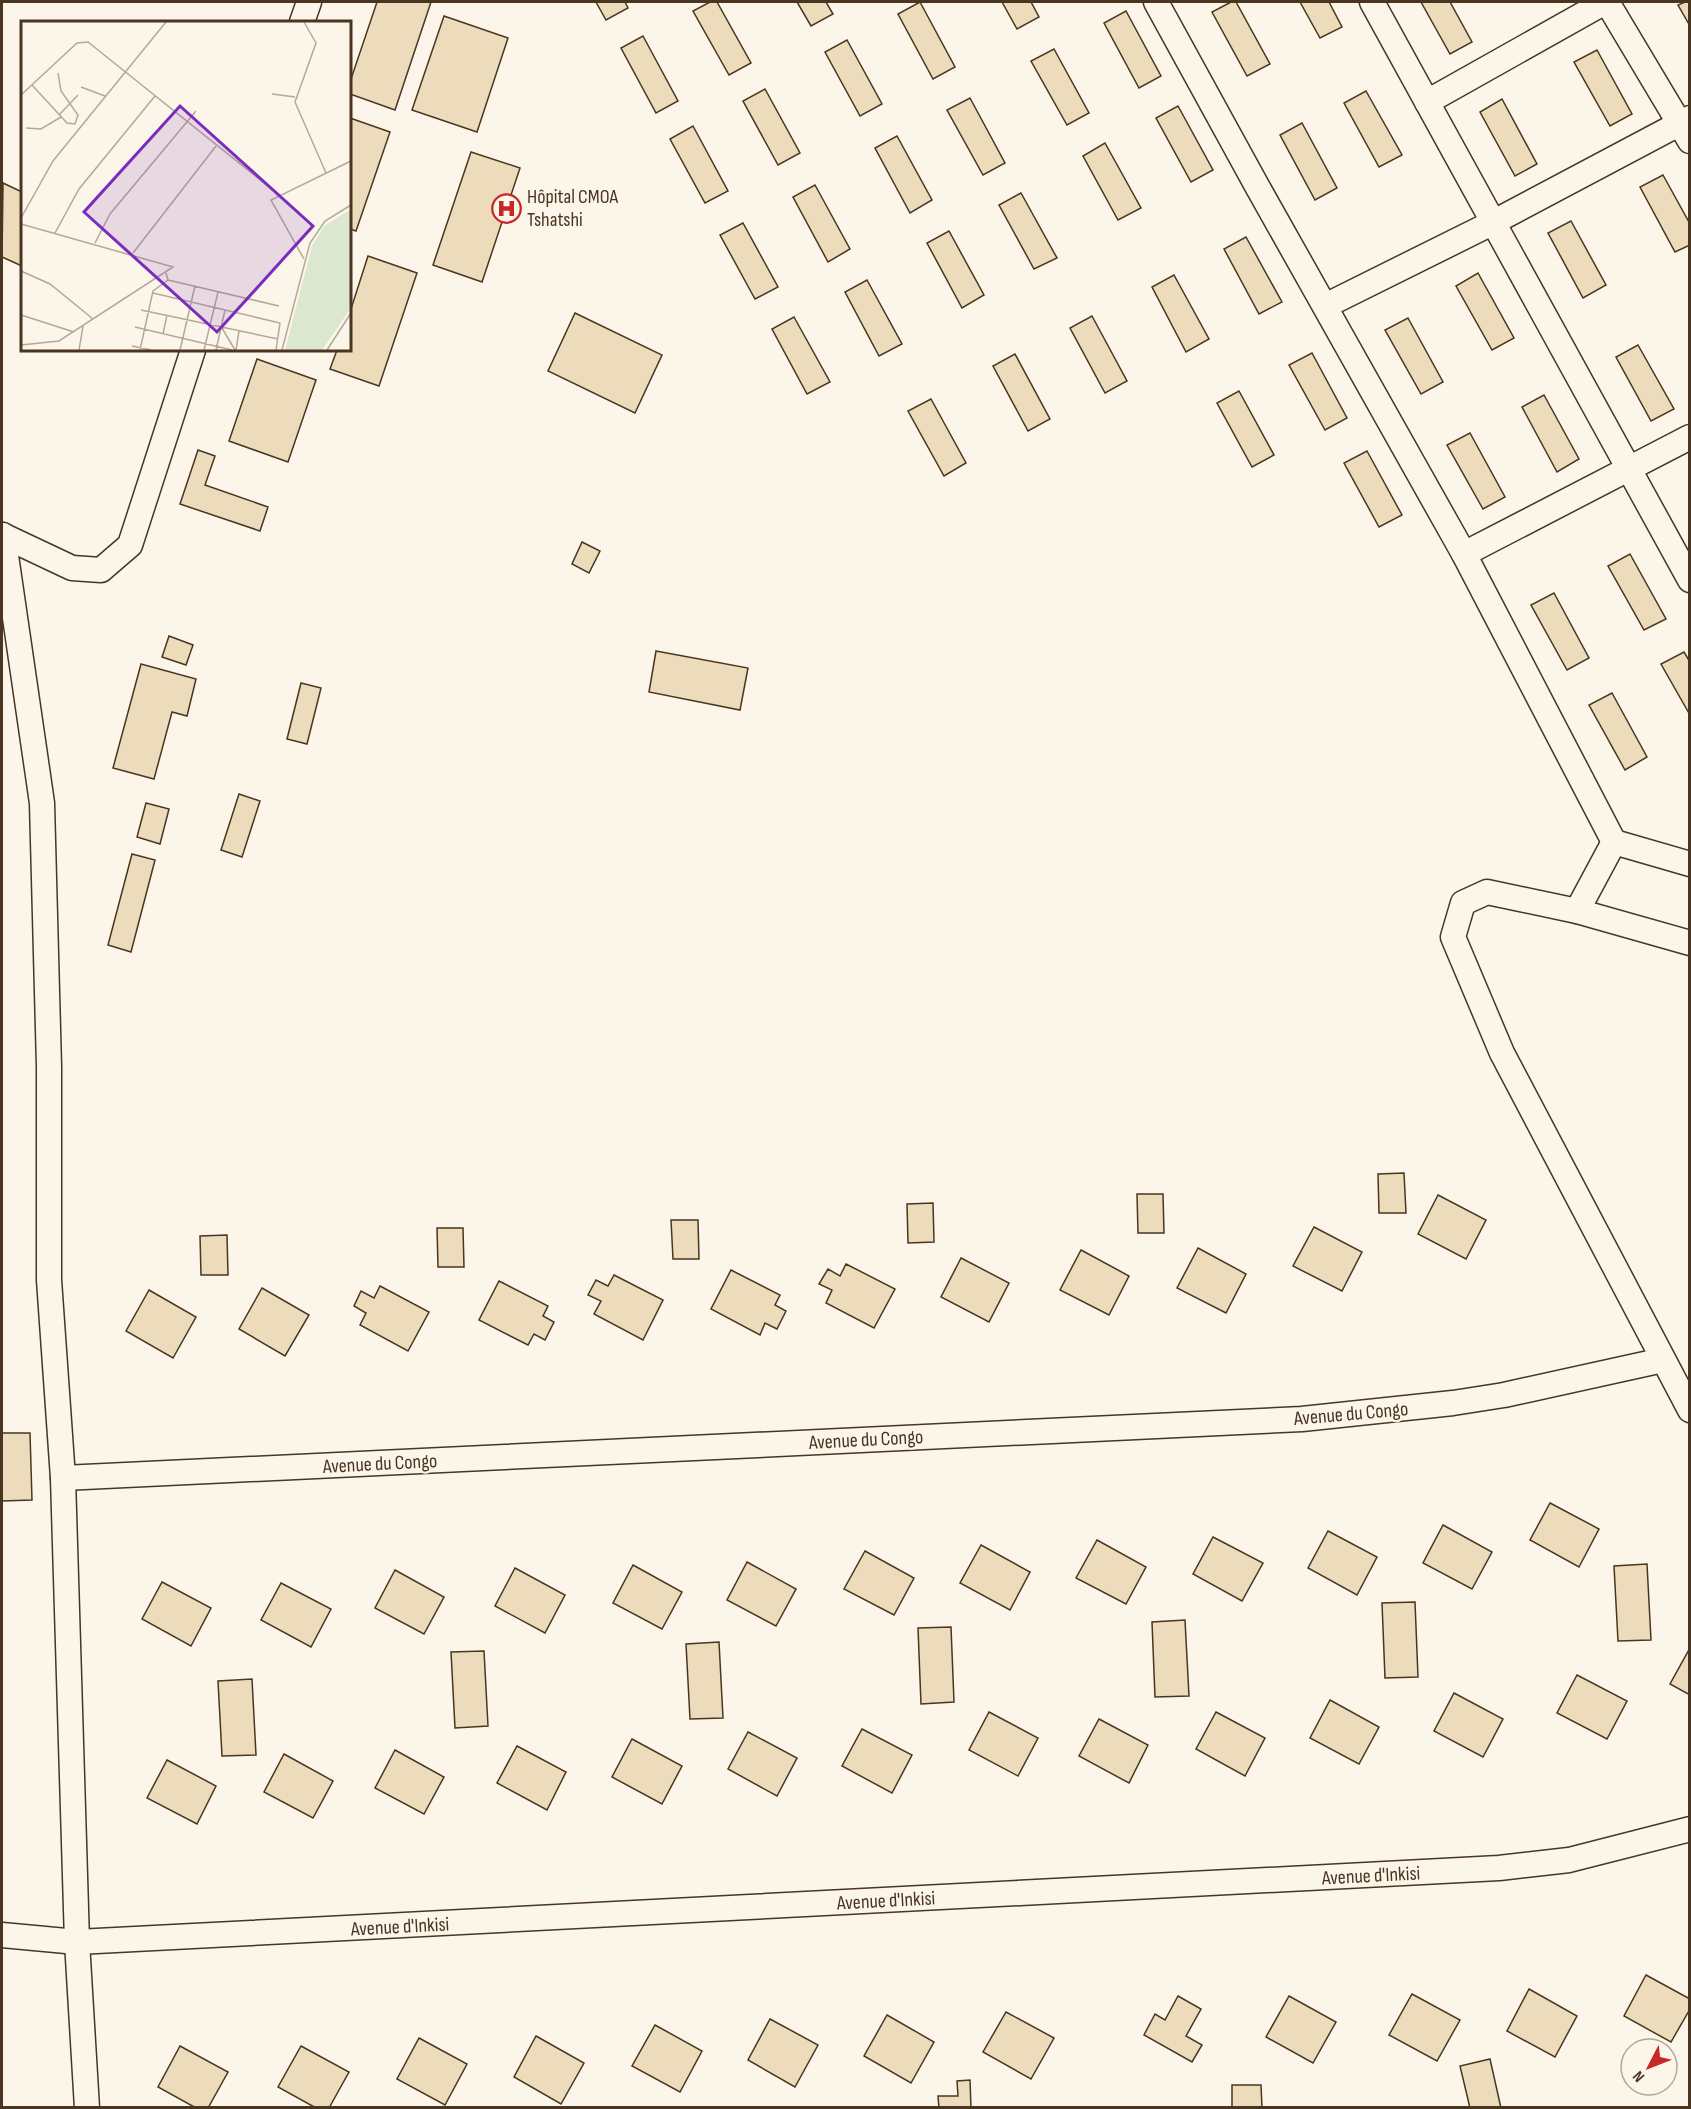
<svg xmlns="http://www.w3.org/2000/svg" width="1691" height="2109" font-family="'Sofia Sans Condensed',sans-serif">
<style>
.building{fill:#ecdcbc;stroke:#4a3520;stroke-width:1.5}
.lines{fill:none;stroke-linecap:round;stroke-linejoin:round}
.minor-casing{stroke:#4a3520;stroke-width:27}
.minor{stroke:#fbf6e9;stroke-width:24}
.labels{text-anchor:middle;stroke-width:4.5;stroke-linejoin:round;paint-order:stroke}
.poi-label{font-size:20px;fill:#4a3520;stroke:#fbf6e9;text-anchor:start}
.street-label{font-size:20px;fill:#4a3520;stroke:#fbf6e9}
.inset-road{fill:none;stroke:#b4a999;stroke-width:1.5}
.view{fill:#7b2cbf;fill-opacity:0.15;stroke:#7b2cbf;stroke-width:3}
.inset-edge{fill:none;stroke:#4a3520;stroke-width:3}
</style>
<rect width="100%" height="100%" fill="#fbf6e9"/>
<g class="building">
<path d="M 377,2 L 431,2 L 395,110 L 350,94 L 350,82 Z"/>
<path d="M 596,2 L 625,2 L 628,8 L 606,20 Z"/>
<path d="M 710,2 L 717,2 L 751,63 L 729,75 L 693,11 Z"/>
<path d="M 797,2 L 826,2 L 833,14 L 811,26 Z"/>
<path d="M 920,2 L 955,67 L 933,79 L 898,14 Z"/>
<path d="M 1002,2 L 1031,2 L 1039,17 L 1017,29 Z"/>
<path d="M 1231,2 L 1236,2 L 1270,64 L 1247,76 L 1212,12 Z"/>
<path d="M 1300,2 L 1329,2 L 1342,27 L 1320,38 Z"/>
<path d="M 1421,2 L 1450,2 L 1472,42 L 1450,54 Z"/>
<path d="M 1685,2 L 1690,2 L 1690,26 L 1678,5 Z"/>
<path d="M 1126,11 L 1161,76 L 1139,88 L 1104,23 Z"/>
<path d="M 444,16 L 508,38 L 477,132 L 412,110 Z"/>
<path d="M 643,36 L 678,101 L 656,113 L 621,48 Z"/>
<path d="M 847,40 L 882,104 L 860,116 L 825,52 Z"/>
<path d="M 1054,49 L 1089,113 L 1067,125 L 1031,61 Z"/>
<path d="M 1597,50 L 1632,114 L 1610,126 L 1574,62 Z"/>
<path d="M 765,89 L 800,153 L 778,165 L 743,101 Z"/>
<path d="M 1366,91 L 1402,155 L 1379,167 L 1344,103 Z"/>
<path d="M 970,98 L 1005,163 L 983,175 L 947,110 Z"/>
<path d="M 1502,99 L 1537,164 L 1515,176 L 1480,112 Z"/>
<path d="M 1178,106 L 1213,170 L 1191,182 L 1156,118 Z"/>
<path d="M 350,118 L 390,132 L 356,231 L 350,229 Z"/>
<path d="M 1302,123 L 1337,188 L 1315,200 L 1280,135 Z"/>
<path d="M 693,126 L 728,191 L 705,203 L 670,139 Z"/>
<path d="M 897,136 L 932,200 L 910,213 L 875,148 Z"/>
<path d="M 1105,143 L 1141,208 L 1118,220 L 1083,156 Z"/>
<path d="M 471,152 L 520,168 L 482,282 L 433,265 Z"/>
<path d="M 1663,175 L 1690,224 L 1690,245 L 1675,252 L 1640,187 Z"/>
<path d="M 3,183 L 22,192 L 22,266 L 2,257 Z"/>
<path d="M 815,185 L 850,249 L 828,262 L 793,197 Z"/>
<path d="M 1021,193 L 1057,258 L 1034,269 L 999,205 Z"/>
<path d="M 1571,221 L 1606,285 L 1583,298 L 1548,233 Z"/>
<path d="M 743,223 L 778,287 L 755,299 L 720,235 Z"/>
<path d="M 949,231 L 984,295 L 962,308 L 927,243 Z"/>
<path d="M 1246,237 L 1282,302 L 1259,314 L 1224,249 Z"/>
<path d="M 368,256 L 417,273 L 379,386 L 330,369 L 337,350 L 350,350 L 350,312 Z"/>
<path d="M 1478,273 L 1514,338 L 1492,350 L 1456,286 Z"/>
<path d="M 1174,275 L 1209,339 L 1186,352 L 1152,287 Z"/>
<path d="M 867,280 L 902,344 L 879,356 L 845,292 Z"/>
<path d="M 575,313 L 662,355 L 635,413 L 548,371 Z"/>
<path d="M 1092,316 L 1127,381 L 1105,393 L 1070,328 Z"/>
<path d="M 794,317 L 830,382 L 807,394 L 772,329 Z"/>
<path d="M 1408,318 L 1443,382 L 1421,394 L 1385,330 Z"/>
<path d="M 1638,345 L 1674,409 L 1651,421 L 1616,357 Z"/>
<path d="M 1312,353 L 1347,418 L 1325,430 L 1289,365 Z"/>
<path d="M 1015,354 L 1050,419 L 1028,431 L 993,366 Z"/>
<path d="M 257,359 L 316,380 L 288,462 L 229,441 Z"/>
<path d="M 1239,391 L 1274,455 L 1252,467 L 1217,403 Z"/>
<path d="M 1544,395 L 1579,459 L 1557,472 L 1522,407 Z"/>
<path d="M 931,399 L 966,463 L 944,476 L 908,411 Z"/>
<path d="M 1470,433 L 1505,497 L 1483,509 L 1447,445 Z"/>
<path d="M 198,450 L 215,456 L 205,485 L 268,507 L 260,531 L 180,504 Z"/>
<path d="M 1367,451 L 1402,515 L 1379,527 L 1344,463 Z"/>
<path d="M 582,542 L 600,551 L 589,573 L 572,564 Z"/>
<path d="M 1630,554 L 1666,619 L 1644,630 L 1608,566 Z"/>
<path d="M 1554,593 L 1589,658 L 1567,670 L 1531,605 Z"/>
<path d="M 169,636 L 193,645 L 186,665 L 162,657 Z"/>
<path d="M 656,651 L 748,668 L 740,710 L 649,692 Z"/>
<path d="M 1684,652 L 1690,662 L 1690,715 L 1661,664 Z"/>
<path d="M 141,664 L 196,679 L 187,716 L 172,712 L 154,779 L 113,768 Z"/>
<path d="M 301,683 L 321,688 L 307,744 L 287,739 Z"/>
<path d="M 1612,693 L 1647,757 L 1625,770 L 1589,705 Z"/>
<path d="M 239,794 L 260,801 L 242,857 L 221,850 Z"/>
<path d="M 146,803 L 169,809 L 160,844 L 137,837 Z"/>
<path d="M 132,854 L 155,860 L 131,952 L 108,945 Z"/>
<path d="M 1404,1173 L 1406,1213 L 1379,1213 L 1378,1174 Z"/>
<path d="M 1137,1194 L 1163,1194 L 1164,1233 L 1138,1233 Z"/>
<path d="M 1438,1195 L 1486,1220 L 1466,1259 L 1418,1234 Z"/>
<path d="M 933,1203 L 934,1242 L 908,1243 L 907,1204 Z"/>
<path d="M 671,1220 L 698,1220 L 699,1259 L 673,1259 Z"/>
<path d="M 1314,1227 L 1362,1252 L 1342,1291 L 1293,1266 Z"/>
<path d="M 437,1228 L 463,1228 L 464,1267 L 438,1267 Z"/>
<path d="M 227,1235 L 228,1275 L 201,1275 L 200,1236 Z"/>
<path d="M 1198,1248 L 1246,1274 L 1226,1313 L 1177,1288 Z"/>
<path d="M 1081,1250 L 1129,1276 L 1109,1315 L 1060,1290 Z"/>
<path d="M 961,1258 L 1009,1283 L 989,1322 L 941,1297 Z"/>
<path d="M 846,1264 L 895,1289 L 874,1328 L 826,1303 L 832,1290 L 819,1284 L 828,1269 L 840,1276 Z"/>
<path d="M 731,1270 L 780,1295 L 775,1305 L 786,1311 L 777,1329 L 765,1323 L 760,1335 L 711,1309 Z"/>
<path d="M 614,1275 L 663,1300 L 643,1340 L 594,1314 L 601,1301 L 588,1295 L 596,1280 L 608,1286 Z"/>
<path d="M 499,1281 L 548,1306 L 543,1316 L 554,1322 L 545,1340 L 534,1334 L 528,1345 L 479,1320 Z"/>
<path d="M 380,1286 L 429,1312 L 408,1351 L 360,1325 L 366,1313 L 354,1306 L 361,1291 L 374,1298 Z"/>
<path d="M 262,1288 L 309,1315 L 285,1356 L 239,1329 Z"/>
<path d="M 149,1290 L 196,1317 L 173,1358 L 126,1331 Z"/>
<path d="M 2,1433 L 30,1433 L 32,1500 L 2,1501 Z"/>
<path d="M 1550,1503 L 1599,1529 L 1579,1567 L 1530,1540 Z"/>
<path d="M 1443,1525 L 1492,1552 L 1472,1589 L 1423,1563 Z"/>
<path d="M 1328,1531 L 1377,1557 L 1357,1595 L 1308,1568 Z"/>
<path d="M 1213,1537 L 1263,1563 L 1242,1601 L 1193,1574 Z"/>
<path d="M 1097,1540 L 1146,1567 L 1126,1604 L 1076,1578 Z"/>
<path d="M 981,1545 L 1030,1572 L 1010,1610 L 960,1583 Z"/>
<path d="M 865,1551 L 914,1578 L 894,1615 L 844,1589 Z"/>
<path d="M 747,1562 L 796,1589 L 776,1626 L 727,1600 Z"/>
<path d="M 1647,1564 L 1651,1640 L 1618,1641 L 1614,1566 Z"/>
<path d="M 633,1565 L 682,1592 L 662,1629 L 613,1603 Z"/>
<path d="M 515,1568 L 565,1595 L 545,1633 L 495,1606 Z"/>
<path d="M 395,1570 L 444,1597 L 424,1634 L 375,1608 Z"/>
<path d="M 162,1582 L 211,1608 L 191,1646 L 142,1619 Z"/>
<path d="M 281,1583 L 331,1609 L 311,1647 L 261,1620 Z"/>
<path d="M 1415,1602 L 1418,1677 L 1385,1678 L 1382,1603 Z"/>
<path d="M 1185,1620 L 1189,1696 L 1155,1697 L 1152,1622 Z"/>
<path d="M 951,1627 L 954,1702 L 921,1704 L 918,1628 Z"/>
<path d="M 719,1642 L 723,1718 L 690,1719 L 686,1644 Z"/>
<path d="M 1690,1648 L 1690,1695 L 1670,1684 Z"/>
<path d="M 484,1651 L 488,1726 L 455,1728 L 451,1652 Z"/>
<path d="M 1577,1675 L 1627,1701 L 1607,1739 L 1557,1713 Z"/>
<path d="M 252,1679 L 256,1755 L 222,1756 L 218,1681 Z"/>
<path d="M 1454,1693 L 1503,1719 L 1483,1757 L 1434,1731 Z"/>
<path d="M 1330,1700 L 1379,1727 L 1359,1764 L 1310,1738 Z"/>
<path d="M 989,1712 L 1038,1738 L 1018,1776 L 969,1750 Z"/>
<path d="M 1216,1712 L 1265,1738 L 1245,1776 L 1196,1749 Z"/>
<path d="M 1099,1719 L 1148,1745 L 1129,1783 L 1079,1756 Z"/>
<path d="M 862,1729 L 912,1755 L 892,1793 L 842,1766 Z"/>
<path d="M 748,1732 L 797,1758 L 777,1796 L 728,1769 Z"/>
<path d="M 632,1739 L 682,1766 L 662,1804 L 612,1777 Z"/>
<path d="M 517,1746 L 566,1772 L 547,1810 L 497,1783 Z"/>
<path d="M 395,1750 L 444,1777 L 424,1814 L 375,1788 Z"/>
<path d="M 284,1754 L 333,1781 L 313,1818 L 264,1792 Z"/>
<path d="M 167,1760 L 216,1786 L 197,1824 L 147,1798 Z"/>
<path d="M 1646,1975 L 1690,1999 L 1690,2009 L 1671,2042 L 1624,2016 Z"/>
<path d="M 1529,1989 L 1577,2016 L 1555,2057 L 1507,2031 Z"/>
<path d="M 1412,1994 L 1460,2020 L 1437,2061 L 1389,2035 Z"/>
<path d="M 1178,1996 L 1201,2009 L 1186,2036 L 1202,2045 L 1192,2062 L 1144,2035 L 1155,2014 L 1165,2020 Z"/>
<path d="M 1289,1996 L 1336,2022 L 1313,2063 L 1266,2037 Z"/>
<path d="M 1006,2012 L 1054,2038 L 1031,2079 L 983,2052 Z"/>
<path d="M 887,2015 L 934,2042 L 911,2083 L 864,2056 Z"/>
<path d="M 770,2019 L 818,2045 L 795,2087 L 748,2060 Z"/>
<path d="M 655,2025 L 702,2051 L 680,2092 L 632,2066 Z"/>
<path d="M 536,2036 L 584,2063 L 561,2104 L 514,2077 Z"/>
<path d="M 419,2038 L 467,2064 L 445,2105 L 397,2079 Z"/>
<path d="M 180,2046 L 228,2072 L 208,2108 L 196,2108 L 158,2087 Z"/>
<path d="M 301,2046 L 349,2072 L 329,2108 L 316,2108 L 278,2087 Z"/>
<path d="M 1490,2059 L 1501,2108 L 1470,2108 L 1460,2066 Z"/>
<path d="M 970,2080 L 971,2108 L 939,2108 L 938,2096 L 958,2096 L 957,2081 Z"/>
<path d="M 1232,2085 L 1261,2085 L 1262,2108 L 1232,2108 Z"/>
</g>
<g class="lines">
<defs>
<g id="minor">
<path d="M 1156,2 L 1257,186 L 1464,554 L 1614,842"/>
<path d="M 1372,2 L 1690,580"/>
<path d="M 1607,2 L 1690,141"/>
<path d="M 302,22 L 309,2"/>
<path d="M 1427,102 L 1605,2"/>
<path d="M 1325,306 L 1492,223 L 1690,118"/>
<path d="M 2,535 L 72,568 L 101,570 L 130,545 L 193,350"/>
<path d="M 3,535 L 42,803 L 49,1067 L 49,1280 L 63,1478 L 77,1942 L 87,2108"/>
<path d="M 1464,554 L 1690,437"/>
<path d="M 1577,911 L 1614,842 L 1690,864"/>
<path d="M 1690,943 L 1577,911 L 1487,892 L 1463,903 L 1453,937 L 1502,1053 L 1690,1410"/>
<path d="M 63,1478 L 1302,1419 L 1453,1403 L 1504,1395 L 1663,1360"/>
<path d="M 2,1935 L 77,1942 L 1499,1868 L 1569,1860 L 1690,1829"/>
</g>
</defs>
<use href="#minor" class="minor-casing"/>
<use href="#minor" class="minor"/>
</g>
<defs>
<symbol id="hospital-ring" viewBox="-11 -11 22 22"><circle r="9.5" fill="#fbf6e9" stroke="#c62828" stroke-width="1.5"/><path d="M-5-5h3v3.5h4V-5h3V5h-3V1.5h-4V5h-3Z" fill="#c62828"/></symbol>
</defs>
<g fill-rule="evenodd">
<use href="#hospital-ring" x="490" y="192" width="33" height="33"/>
</g>
<g class="labels">
<g class="poi-label">
<text x="527" y="203">Hôpital CMOA<tspan x="527" dy="23">Tshatshi</tspan></text>
</g>
<g class="street-label">
<text transform="translate(1351 1413) rotate(-5)" y="7">Avenue du Congo</text>
<text transform="translate(866 1439) rotate(-3)" y="7">Avenue du Congo</text>
<text transform="translate(380 1463) rotate(-3)" y="7">Avenue du Congo</text>
<text transform="translate(1371 1875) rotate(-3)" y="7">Avenue d'Inkisi</text>
<text transform="translate(886 1900) rotate(-3)" y="7">Avenue d'Inkisi</text>
<text transform="translate(400 1926) rotate(-3)" y="7">Avenue d'Inkisi</text>
</g>
</g>
<g transform="translate(21 21)">
<rect width="330" height="330" fill="#fbf6e9"/>
<path d="M 330,188 L 330,287 L 301,329 L 264,329 L 291,225 L 303,205 Z" fill="#dce7d0"/>
<path class="inset-road" d="M 283,1 L 295,22 L 274,81 L 305,152M 11,64 L 46,102 L 54,103 L 57,94 L 40,70 L 37,52M 60,66 L 84,75M 251,73 L 274,76M 0,74 L 56,22 L 67,21 L 258,174M 38,94 L 57,74M 5,107 L 20,108 L 40,96M 0,197 L 32,140 L 145,1M 0,203 L 152,246 L 38,320 L 0,324M 34,212 L 58,168 L 134,75M 74,222 L 89,193 L 175,90M 112,232 L 195,125M 283,238 L 250,179 L 330,140M 0,250 L 29,263 L 72,298M 147,259 L 258,285M 132,272 L 259,302 L 255,329M 120,289 L 257,318M 0,294 L 53,311M 114,306 L 211,329M 201,307 L 214,329M 142,313 L 146,294M 111,325 L 130,329M 58,329 L 62,305M 119,329 L 132,270 L 147,259 L 145,252M 159,329 L 174,265M 183,329 L 197,271M 195,329 L 204,289M 215,329 L 218,310M 261,329 L 289,222 L 304,200 L 330,184M 306,329 L 330,292"/>
<path class="view" d="M 159,85 L 292,205 L 196,311 L 63,191 Z"/>
<rect width="330" height="330" class="inset-edge"/>
</g>
<rect width="1691" height="2109" fill="none" stroke="#4a3520" stroke-width="6"/>
<g transform="translate(1649 2067) rotate(228)"><circle r="28" fill="#fbf6e9" stroke="#b4a999" stroke-width="1.5"/>
<path d="M0-4.5L10 22L0 15L-10 22Z" fill="#c62828"/>
<text y="-9" font-size="16" font-weight="bold" text-anchor="middle" fill="#4a3520">N</text>
</g>
</svg>
